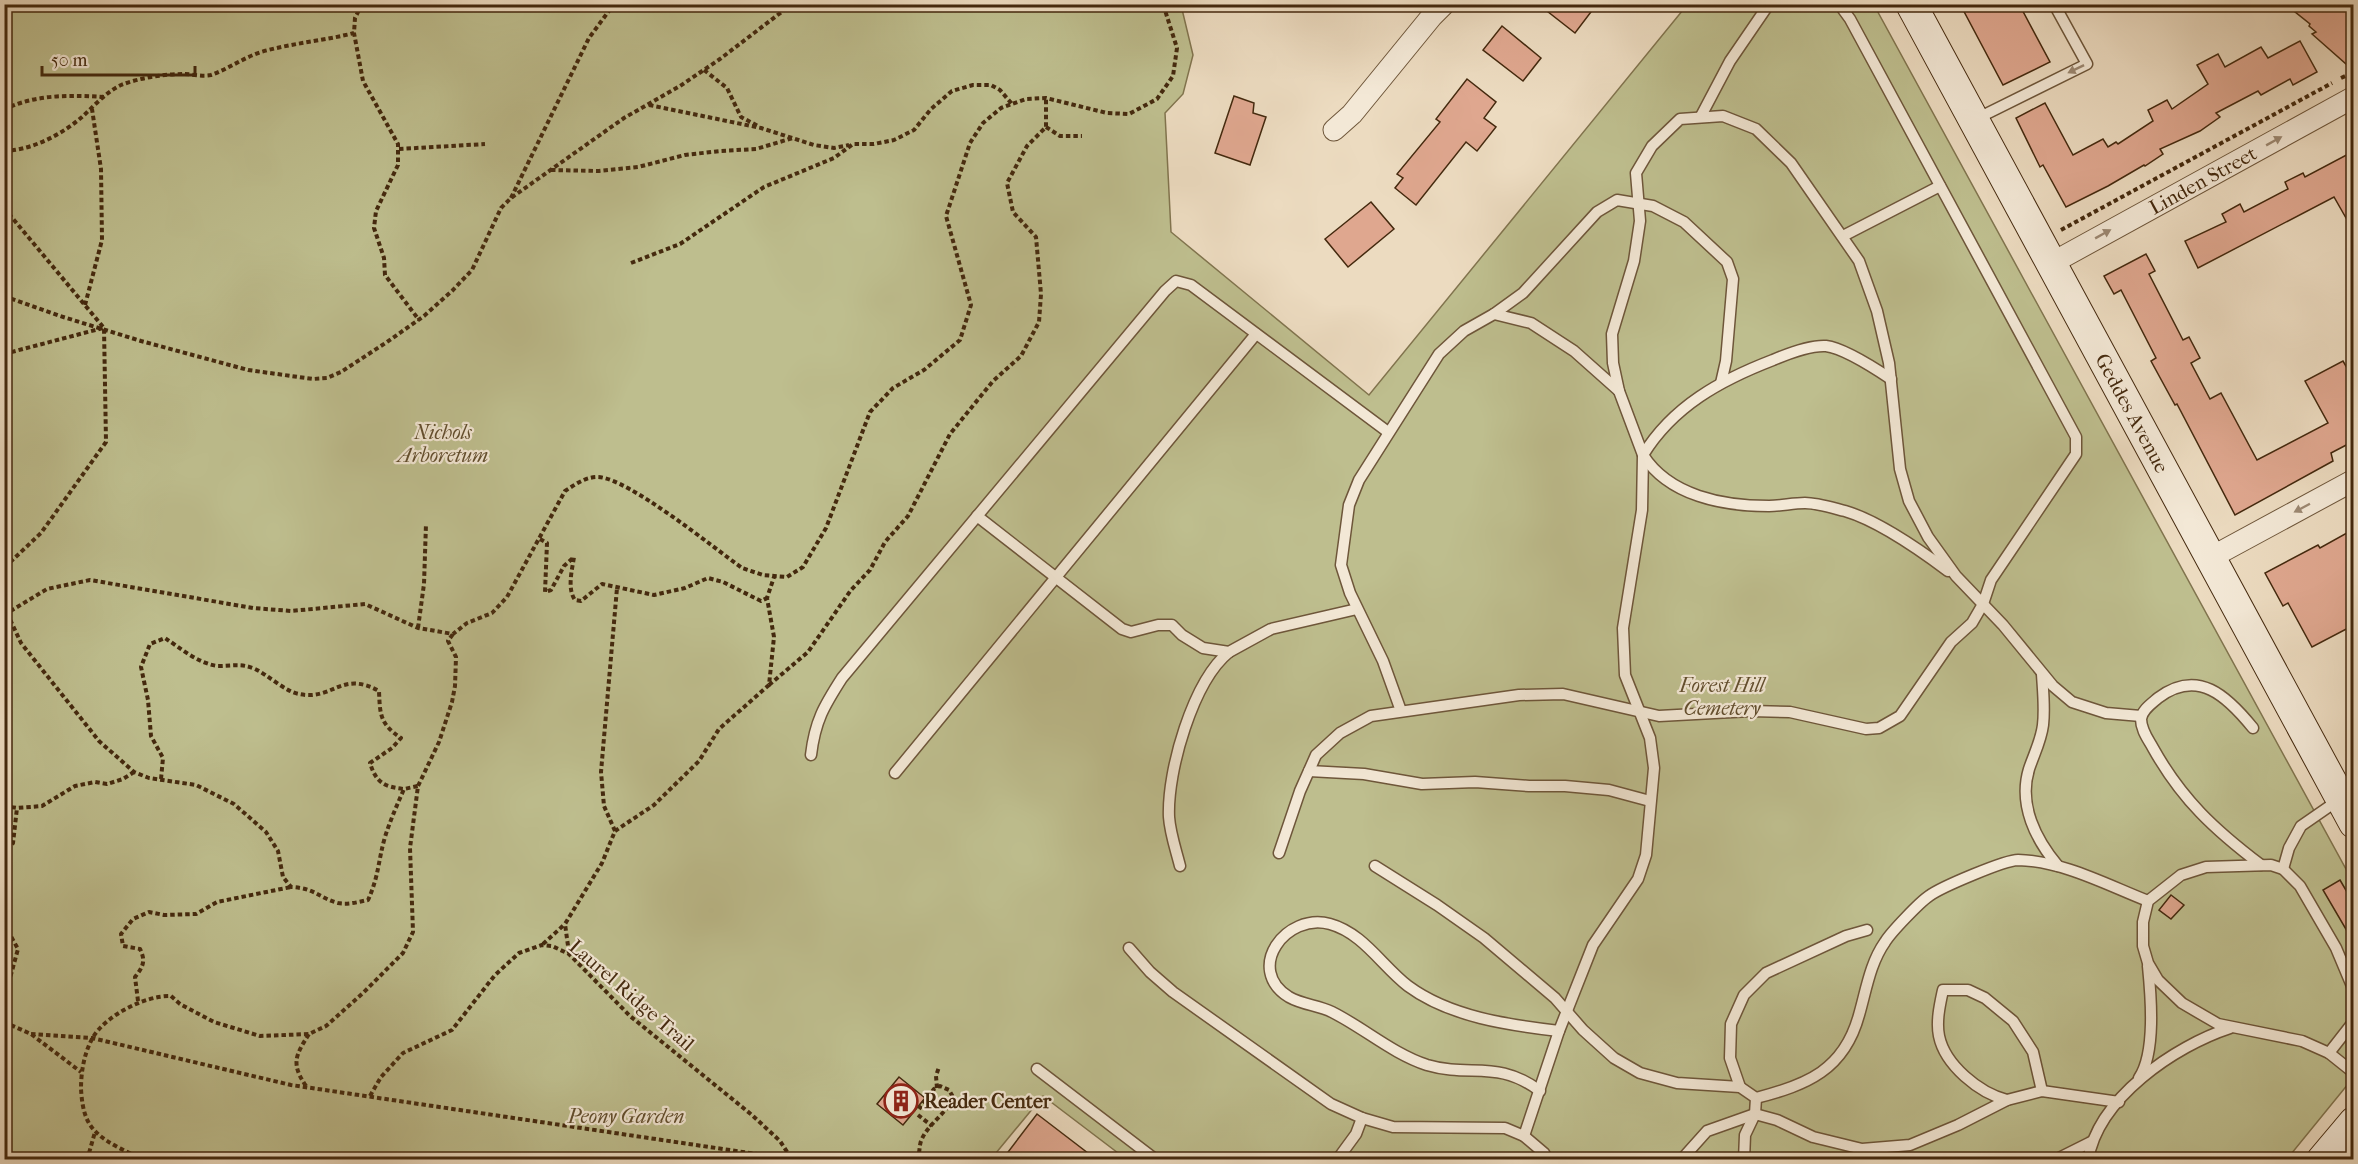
<svg xmlns="http://www.w3.org/2000/svg" width="2358" height="1164" font-family="'IM FELL French Canon',serif">
<style>
.green{fill:#bebe8e;stroke:#81744e;stroke-width:1.5}
.building{fill:#dfa78f;stroke:#44290e;stroke-width:1.5}
.lines{fill:none;stroke-linecap:round;stroke-linejoin:round}
.lane-casing{stroke:#6e563a;stroke-width:13}
.street-casing{stroke:#6e563a;stroke-width:23}
.secondary-casing{stroke:#44290e;stroke-width:32}
.path{stroke:#44290e;stroke-width:4;stroke-dasharray:4.5 3;stroke-linecap:butt}
.lane{stroke:#f3e8d6;stroke-width:10}
.street{stroke:#f3e8d6;stroke-width:21}
.secondary{stroke:#f3e8d6;stroke-width:30}
.oneway{fill:#9c8872}
.labels{text-anchor:middle;stroke-width:4.5;stroke-linejoin:round;paint-order:stroke}
.street-label{font-size:20px;fill:#44290e;stroke:#f3e8d6}
.park-label{font-size:20px;font-style:italic;fill:#624e2e;stroke:#f3e8d6}
.poi-label{font-size:20px;font-weight:bold;fill:#44290e;stroke:#f3e8d6;text-anchor:start}
</style>
<rect width="100%" height="100%" fill="#ecdbc0"/>
<filter id="stains"><feTurbulence type="fractalNoise" baseFrequency=".00333" numOctaves="4"/><feColorMatrix values="0 0 0 0 .2 0 0 0 0 .09 0 0 0 0 .02 0 0 0 .5 -.17"/></filter>
<radialGradient id="worn" r=".72"><stop offset=".6" stop-color="#630" stop-opacity="0"/><stop offset="1" stop-color="#630" stop-opacity=".3"/></radialGradient>
<path class="green" d="M 5,5 L 1181,5 L 1193,55 L 1183,94 L 1165,113 L 1171,232 L 1369,395 L 1687,5 L 1874,5 L 2353,882 L 2353,1078 L 2287,1159 L 1126,1159 L 1043,1096 L 991,1159 L 5,1160 Z"/>
<g class="building">
<path d="M 1538,4 L 1597,4 L 1575,33 Z"/>
<path d="M 1960,4 L 2019,4 L 2050,62 L 2003,85 Z"/>
<path d="M 2285,4 L 2342,4 L 2354,15 L 2354,71 L 2312,34 L 2316,32 L 2309,26 L 2310,24 Z"/>
<path d="M 1502,26 L 1541,58 L 1523,81 L 1483,50 Z"/>
<path d="M 2300,41 L 2317,72 L 2293,85 L 2290,79 L 2261,95 L 2258,91 L 2216,113 L 2220,117 L 2200,131 L 2160,149 L 2163,154 L 2145,166 L 2144,165 L 2108,186 L 2066,207 L 2043,165 L 2040,167 L 2016,118 L 2045,103 L 2073,155 L 2103,139 L 2108,147 L 2116,142 L 2118,144 L 2153,121 L 2148,110 L 2167,100 L 2172,109 L 2208,84 L 2197,65 L 2218,54 L 2225,67 L 2261,47 L 2268,58 Z"/>
<path d="M 1467,79 L 1496,102 L 1484,118 L 1496,127 L 1477,151 L 1466,142 L 1416,205 L 1395,188 L 1403,178 L 1397,174 L 1440,122 L 1436,119 Z"/>
<path d="M 1234,96 L 1254,103 L 1253,113 L 1266,117 L 1250,165 L 1215,153 Z"/>
<path d="M 2354,151 L 2354,232 L 2334,197 L 2198,268 L 2185,241 L 2226,222 L 2222,214 L 2240,204 L 2244,212 L 2288,189 L 2285,182 L 2303,173 L 2305,177 Z"/>
<path d="M 1371,202 L 1394,229 L 1348,267 L 1325,239 Z"/>
<path d="M 2146,254 L 2155,271 L 2149,274 L 2183,340 L 2189,337 L 2200,358 L 2191,363 L 2210,399 L 2221,393 L 2257,460 L 2328,423 L 2305,381 L 2343,361 L 2354,380 L 2354,441 L 2331,453 L 2333,461 L 2235,515 L 2177,404 L 2175,405 L 2151,361 L 2156,358 L 2121,290 L 2114,294 L 2104,276 Z"/>
<path d="M 2354,529 L 2354,625 L 2312,647 L 2288,603 L 2283,606 L 2265,573 L 2318,545 L 2320,548 Z"/>
<path d="M 2340,880 L 2354,904 L 2354,943 L 2323,890 Z"/>
<path d="M 2171,895 L 2184,905 L 2171,919 L 2159,910 Z"/>
<path d="M 899,1077 L 925,1098 L 903,1125 L 877,1104 Z"/>
<path d="M 1037,1114 L 1097,1160 L 1002,1160 Z"/>
</g>
<g class="lines">
<defs>
<g id="lane">
<path d="M 1701,116 L 1730,61 L 1769,4"/>
<path d="M 1976,119 L 2087,64 L 2054,4"/>
<path d="M 1843,236 L 1940,186"/>
<path d="M 1494,314 L 1531,323 L 1574,351 L 1619,391"/>
<path d="M 1891,379 C 1876,369 1843,348 1826,346 C 1811,345 1787,354 1773,360 C 1721,380 1673,406 1643,455 C 1669,496 1723,506 1769,506 C 1781,506 1793,503 1805,503 C 1817,503 1833,508 1845,511 C 1879,521 1920,550 1948,571"/>
<path d="M 977,516 L 1122,629 L 1131,632 L 1158,625 L 1172,625 L 1182,635 L 1203,648 L 1229,652 L 1271,629 L 1357,609"/>
<path d="M 2042,674 C 2043,691 2045,708 2043,725 C 2041,741 2034,754 2029,769 C 2018,805 2036,840 2058,866"/>
<path d="M 1401,711 L 1383,661 L 1350,593 L 1341,565 L 1349,505 L 1359,480 L 1439,354 L 1464,331 L 1494,314 L 1523,293 L 1597,212 L 1617,200 L 1653,206 L 1684,222 L 1727,262 L 1733,279 L 1726,361 L 1721,383"/>
<path d="M 2253,728 C 2227,696 2198,668 2158,698 C 2151,704 2142,710 2141,719 C 2141,730 2148,739 2153,748 C 2182,800 2215,830 2261,865"/>
<path d="M 811,755 C 815,721 824,706 842,678 L 1165,291 L 1176,281 L 1191,285 L 1388,432"/>
<path d="M 1309,771 L 1364,774 L 1422,784 L 1475,782 L 1529,786 L 1565,786 L 1609,790 L 1650,801"/>
<path d="M 895,773 L 1256,334"/>
<path d="M 1279,853 L 1300,791 L 1316,755 L 1340,733 L 1371,716 L 1519,695 L 1563,694 L 1659,716 L 1751,711 L 1790,712 L 1866,729 L 1879,728 L 1900,716 L 1951,642 L 1972,623 L 1983,604 L 1991,580 L 2076,454 L 2076,437 L 1850,19 L 1839,4"/>
<path d="M 1180,866 C 1176,850 1170,833 1169,817 C 1167,771 1193,681 1229,652"/>
<path d="M 1375,866 L 1437,905 L 1484,938 L 1555,998 L 1583,1030 L 1614,1058 L 1640,1073 L 1677,1083 L 1740,1087 L 1756,1098 L 1755,1114 L 1745,1135 L 1744,1160"/>
<path d="M 2283,869 L 2289,848 L 2301,826 L 2340,799"/>
<path d="M 1129,948 L 1150,972 L 1173,992 L 1331,1104 L 1362,1118 L 1393,1127 L 1505,1128 L 1524,1136 L 1544,1153 L 1548,1160"/>
<path d="M 2354,997 L 2352,986 L 2336,948 L 2300,886 L 2283,869 L 2271,865 L 2206,867 L 2181,875 L 2148,901 L 2143,922 L 2143,946 L 2148,963 L 2158,980 L 2182,1003 L 2218,1024 L 2302,1041 L 2329,1053 L 2354,1021"/>
<path d="M 2329,1053 L 2354,1073"/>
<path d="M 1037,1069 L 1156,1160"/>
<path d="M 2139,1078 C 2156,1053 2151,996 2148,966"/>
<path d="M 1740,1087 L 1730,1058 L 1731,1024 L 1744,995 L 1766,973 L 1846,936 L 1867,930"/>
<path d="M 1540,1091 C 1497,1059 1471,1078 1427,1065 C 1393,1054 1364,1028 1332,1012 C 1318,1005 1303,1005 1289,997 C 1244,969 1286,912 1330,924 C 1363,933 1382,966 1408,986 C 1450,1017 1508,1025 1559,1031"/>
<path d="M 1756,1098 C 1807,1085 1844,1070 1859,1015 C 1866,991 1870,963 1885,942 C 1891,932 1920,902 1929,896 C 1941,887 2005,860 2018,860 C 2063,861 2107,885 2148,901"/>
<path d="M 2007,1100 C 1979,1093 1945,1065 1939,1036 C 1936,1021 1940,1004 1943,990 L 1968,990 L 1985,998 L 2013,1021 L 2033,1052 L 2042,1091"/>
<path d="M 1524,1136 L 1559,1031 L 1593,945 L 1638,879 L 1646,855 L 1654,768 L 1650,738 L 1625,675 L 1623,628 L 1642,510 L 1643,455 L 1619,391 L 1613,363 L 1612,334 L 1634,261 L 1640,221 L 1636,173 L 1652,146 L 1680,119 L 1723,116 L 1756,129 L 1791,163 L 1859,261 L 1877,311 L 1889,363 L 1900,469 L 1909,501 L 1928,537 L 1956,576 L 2003,625 L 2053,686 L 2072,702 L 2106,713 L 2141,716"/>
<path d="M 1337,1160 L 1356,1134 L 1362,1118"/>
<path d="M 1681,1160 L 1707,1131 L 1755,1114 L 1777,1120 L 1813,1137 L 1862,1149 L 1910,1145 L 1958,1125 L 2007,1100 L 2042,1091 L 2119,1102"/>
<path d="M 2055,1160 L 2091,1142"/>
<path d="M 2088,1160 C 2098,1098 2175,1046 2230,1028"/>
</g>
<g id="street">
<path d="M 1334,130 L 1352,114 L 1432,16 L 1444,4"/>
<path id="s1" d="M 2052,263 L 2354,97"/>
<path d="M 2210,558 L 2354,480"/>
</g>
<g id="secondary">
<path id="s2" d="M 1911,4 L 2354,823"/>
<path d="M 2322,1160 L 2354,1122"/>
</g>
</defs>
<use href="#lane" class="lane-casing"/>
<use href="#street" class="street-casing"/>
<use href="#secondary" class="secondary-casing"/>
<g class="path">
<path d="M 362,4 L 355,18 L 354,33 L 363,81 L 398,144 L 398,165 L 376,211 L 374,228 L 384,258 L 385,275 L 419,320"/>
<path d="M 704,70 L 727,88 L 741,117 L 758,126"/>
<path d="M 2341,78 L 2354,72"/>
<path d="M 649,105 L 761,128 L 814,145 L 834,148 L 849,145"/>
<path d="M 4,110 C 33,94 72,95 104,97"/>
<path d="M 1046,127 L 1060,136 L 1082,136"/>
<path d="M 399,149 L 485,144"/>
<path d="M 4,151 C 32,150 61,135 82,117 C 94,106 106,92 121,85 C 139,78 164,74 184,74 C 192,74 203,77 211,75 C 228,69 243,58 261,52 C 292,43 323,41 354,33"/>
<path d="M 551,170 L 599,171 L 638,167 L 685,155 L 720,151 L 756,149 L 793,138"/>
<path d="M 511,198 L 589,38 L 614,4"/>
<path d="M 4,208 L 104,328 L 106,442 L 41,533 L 4,568"/>
<path d="M 2061,230 L 2332,83"/>
<path d="M 631,263 L 680,244 L 764,187 L 834,158 L 853,144 L 874,144 L 894,140 L 914,130 L 931,109 L 952,91 L 973,85 L 991,85 L 1000,90 L 1012,104"/>
<path d="M 4,296 L 60,316 L 141,341 L 248,370 L 313,379 L 327,378 L 341,372 L 387,342 L 424,316 L 452,291 L 472,270 L 501,208 L 511,198 L 624,118 L 680,86 L 720,59 L 792,4"/>
<path d="M 85,305 L 102,240 L 101,169 L 92,109"/>
<path d="M 4,354 L 103,328"/>
<path d="M 540,539 L 547,543 L 545,592 L 551,590 L 564,566 L 574,557 C 572,570 567,589 575,600 L 581,601 L 602,584 L 654,595 L 685,588 L 708,578 L 723,582 L 761,601 L 767,598"/>
<path d="M 7,613 L 21,643 L 99,741 L 134,772 L 149,778 L 196,785 L 234,804 L 266,832 L 278,851 L 283,877 L 291,887 C 315,888 319,898 338,903 C 348,905 358,902 368,900 C 379,876 378,861 385,837 C 390,821 397,805 404,789 L 418,786"/>
<path d="M 4,615 L 47,589 L 90,580 L 253,608 L 291,611 L 365,604 L 418,628 L 453,634 L 467,623 L 492,613 L 507,597 L 565,491 C 576,484 585,477 598,477 C 628,478 714,548 742,568 L 763,575 L 787,577 L 803,567 L 826,528 L 870,412 L 893,388 L 924,370 L 960,340 L 971,305 L 946,216 L 970,143 L 983,123 L 1001,108 L 1026,99 L 1046,98 L 1107,113 L 1129,114 L 1157,99 L 1173,76 L 1177,48 L 1163,4"/>
<path d="M 418,628 L 424,584 L 426,524"/>
<path d="M 769,685 L 808,652 L 851,590 L 870,570 L 885,542 L 908,516 L 950,434 L 993,381 L 1021,356 L 1039,322 L 1041,294 L 1036,237 L 1013,212 L 1007,183 L 1027,146 L 1046,127 L 1046,98"/>
<path d="M 161,779 L 163,758 L 151,736 L 148,700 L 141,667 L 150,644 L 165,638 C 180,648 199,664 218,666 C 232,666 242,663 255,669 C 268,675 286,692 299,694 C 333,701 341,670 379,691 C 380,715 380,724 401,738 L 392,748 L 370,763 C 376,783 385,787 404,789"/>
<path d="M 4,806 L 17,808 L 42,806 L 75,786 L 95,782 L 107,784 L 123,779 L 134,772"/>
<path d="M 615,831 L 604,806 L 601,772 L 617,588"/>
<path d="M 4,857 L 13,843 L 17,808"/>
<path d="M 4,924 L 18,949 L 4,1000"/>
<path d="M 543,944 L 565,924"/>
<path d="M 569,953 L 565,924 L 602,863 L 615,831 L 654,805 L 699,761 L 719,729 L 769,685 L 774,637 L 767,598 L 774,577"/>
<path d="M 138,1001 L 135,977 C 143,967 146,961 140,949 L 123,946 L 121,934 L 133,919 L 149,912 L 164,915 L 196,914 L 217,902 L 291,887"/>
<path d="M 4,1022 L 31,1034 L 81,1072"/>
<path d="M 31,1034 L 92,1038 L 291,1085 L 797,1160"/>
<path d="M 306,1086 C 291,1064 295,1056 309,1034"/>
<path d="M 937,1088 L 936,1076 L 939,1067"/>
<path d="M 370,1096 L 381,1077 L 403,1053 L 452,1030 L 495,975 L 519,953 L 542,945 L 552,946 L 569,954 L 630,1016 L 752,1115 L 780,1141 L 791,1158"/>
<path d="M 918,1115 L 932,1126"/>
<path d="M 87,1160 L 95,1132"/>
<path d="M 144,1160 C 130,1153 106,1143 96,1132 C 84,1121 82,1104 81,1089 C 81,1072 84,1054 92,1039 C 104,1016 146,995 171,996 L 180,1004 L 214,1022 L 260,1036 L 309,1034 L 326,1026 L 363,993 L 403,953 L 413,932 L 410,848 L 418,786 L 439,742 L 452,702 L 455,686 L 456,657 L 448,641 L 453,634"/>
<path d="M 411,1160 L 437,1155 L 489,1160"/>
<path d="M 846,1160 C 859,1155 877,1153 890,1160"/>
<path d="M 917,1160 C 920,1153 919,1147 921,1141 C 928,1123 947,1114 953,1097 L 949,1090 L 940,1086 L 934,1089 L 919,1109"/>
</g>
<use href="#lane" class="lane"/>
<use href="#street" class="street"/>
<use href="#secondary" class="secondary"/>
</g>
<defs><path id="oneway-solid" d="M-6-.8H1V-3.2L6.5 0L1 3.2V.8H-6Z" transform="scale(1.5)"/></defs>
<g class="oneway">
<use href="#oneway-solid" transform="translate(2076 69) rotate(154)"/>
<use href="#oneway-solid" transform="translate(2274 141) rotate(-29)"/>
<use href="#oneway-solid" transform="translate(2103 234) rotate(-29)"/>
<use href="#oneway-solid" transform="translate(2302 508) rotate(152)"/>
</g>
<defs>
<symbol id="building-ring" viewBox="-11 -11 22 22"><circle r="9.5" fill="#f3e8d6" stroke="#8f2418" stroke-width="1.5"/><path d="M-4-6H4V6H1V3H-1V6H-4ZM-2.5-4.3h1.7v1.8h-1.7ZM.8-4.3h1.7v1.8H.8ZM-2.5-1h1.7V.8h-1.7ZM.8-1h1.7V.8H.8Z" fill="#8f2418"/></symbol>
</defs>
<g fill-rule="evenodd">
<use href="#building-ring" x="882" y="1082" width="38" height="38"/>
</g>
<g class="labels">
<g class="street-label">
<text dy="7" stroke="none"><textPath href="#s1" startOffset="172">Linden Street</textPath></text>
<text dy="7" stroke="none"><textPath href="#s2" startOffset="465">Geddes Avenue</textPath></text>
<text transform="translate(632 995) rotate(41)" y="7">Laurel Ridge Trail</text>
</g>
<g class="park-label">
<text x="443" y="439">Nichols<tspan x="443" dy="23">Arboretum</tspan></text>
<text x="1722" y="692">Forest Hill<tspan x="1722" dy="23">Cemetery</tspan></text>
<text x="626" y="1123">Peony Garden</text>
</g>
<g class="poi-label">
<text x="924" y="1108">Reader Center</text>
</g>
</g>
<rect width="2358" height="1164" fill="none" stroke="#ecdbc0" stroke-width="24"/>
<rect x="6" y="6" width="2346" height="1152" fill="none" stroke="#44290e" stroke-width="3"/>
<rect x="12" y="12" width="2334" height="1140" fill="none" stroke="#44290e" stroke-width="1.5"/>
<path d="M42 66v9h153v-9" fill="none" stroke="#44290e" stroke-width="3"/>
<text x="51" y="66" font-size="18" fill="#44290e" stroke="#f3e8d6" stroke-width="4.5" paint-order="stroke">50 m</text>
<rect width="100%" height="100%" filter="url(#stains)"/>
<rect width="100%" height="100%" fill="url(#worn)"/>
</svg>
